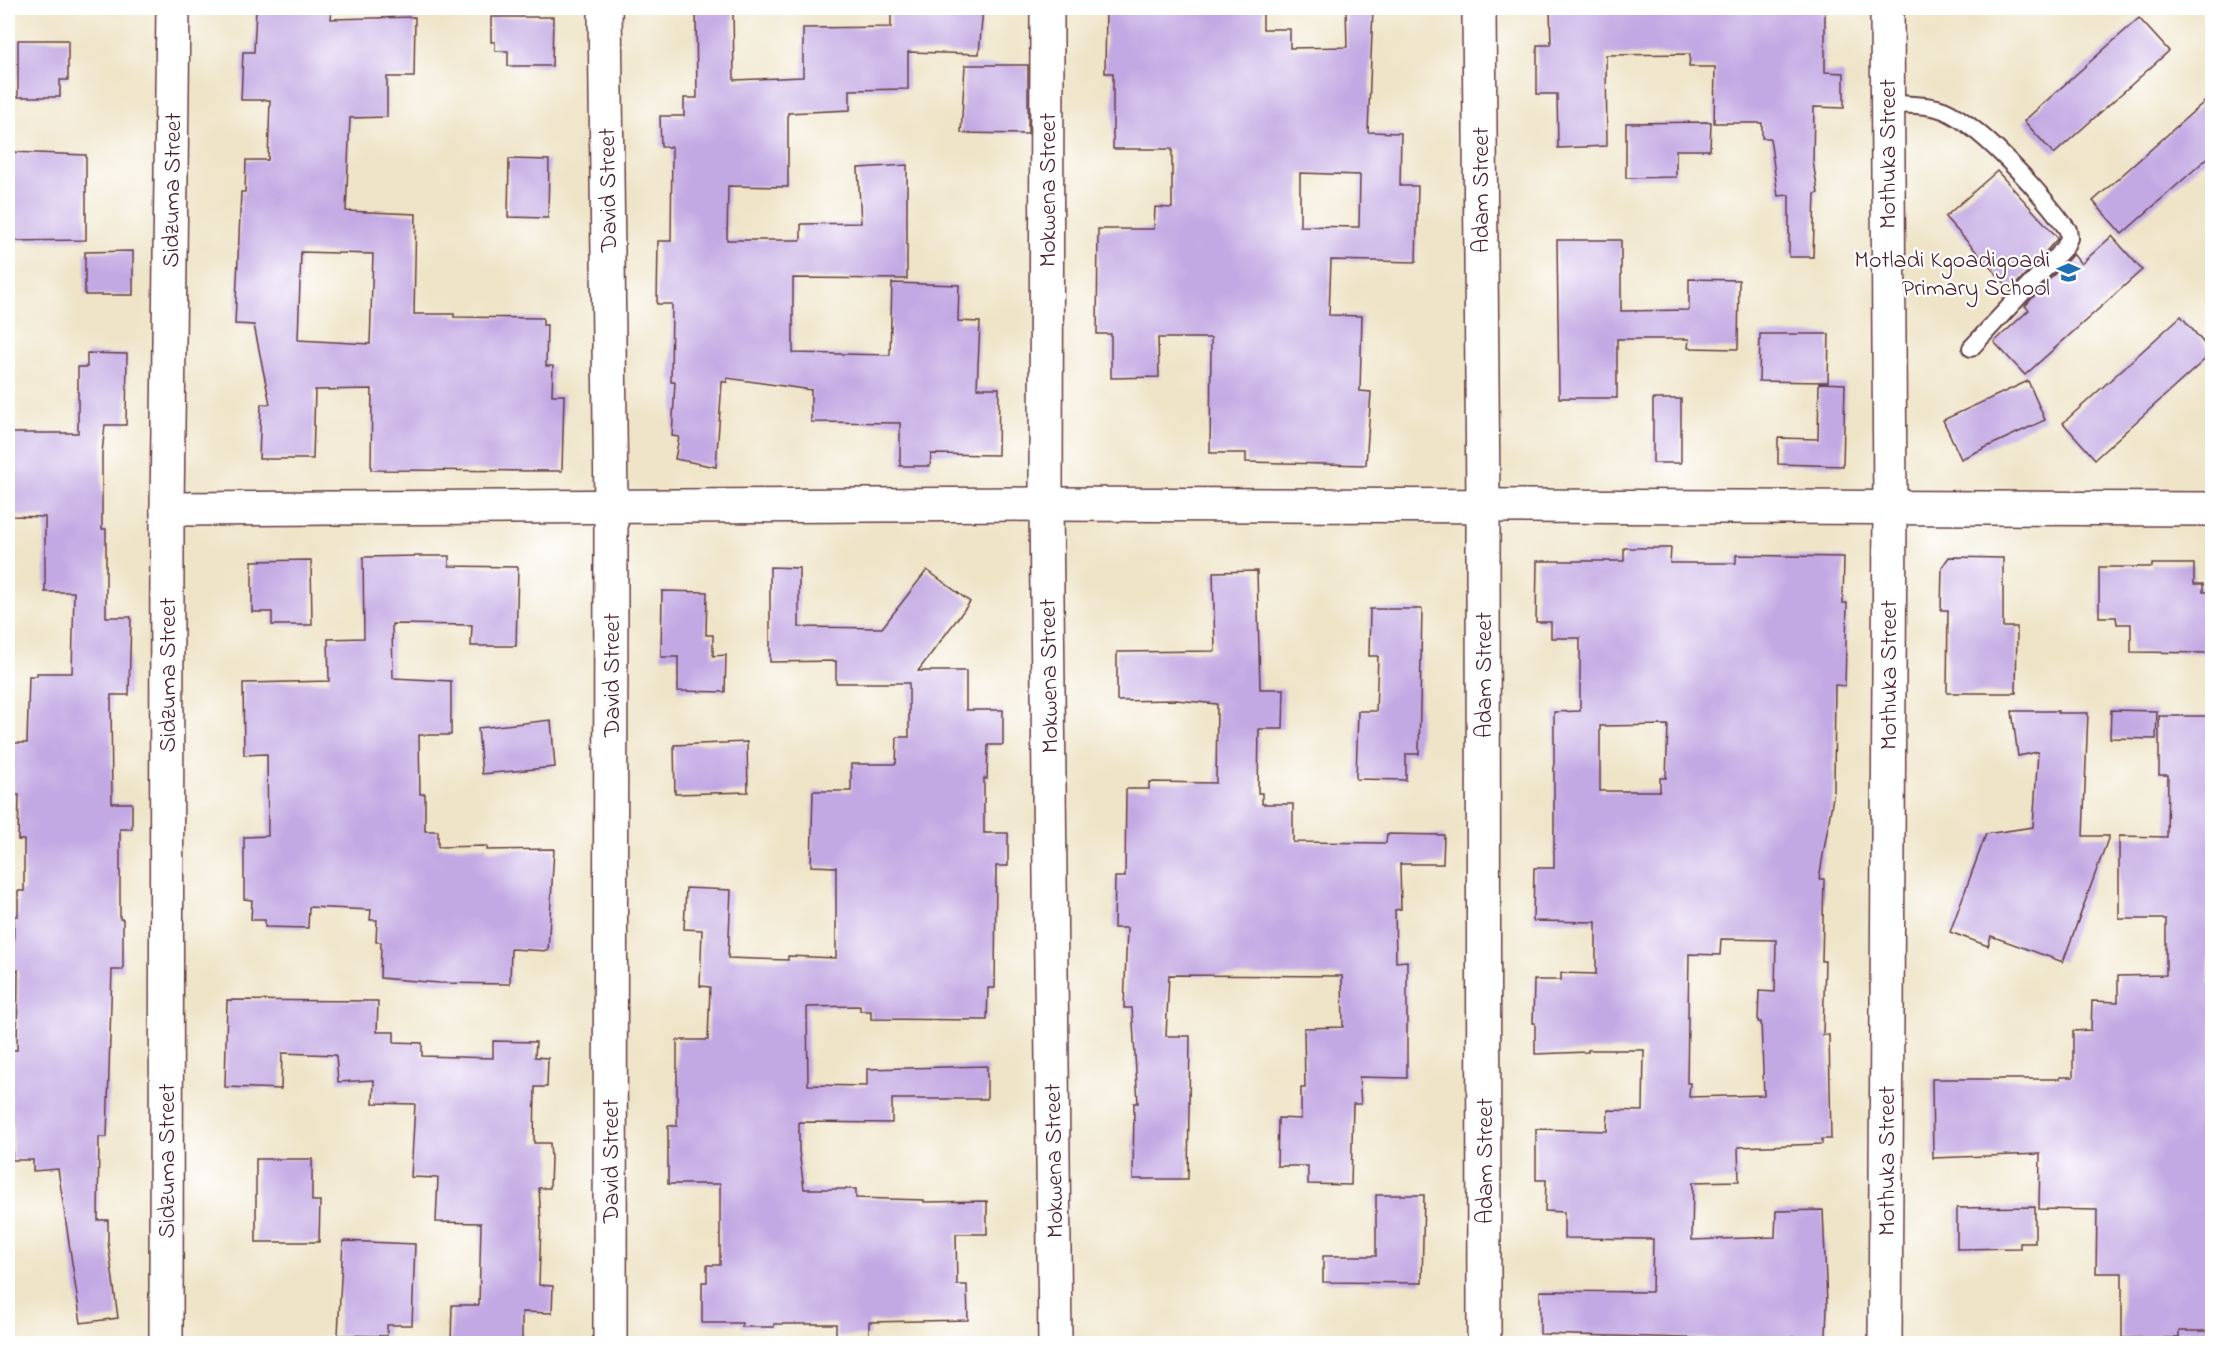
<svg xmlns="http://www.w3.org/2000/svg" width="2220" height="1351" font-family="'Indie Flower',sans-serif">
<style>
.building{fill:#c3a9e3;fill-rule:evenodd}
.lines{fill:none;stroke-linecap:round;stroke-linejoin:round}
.service-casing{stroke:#633d43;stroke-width:20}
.minor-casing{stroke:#633d43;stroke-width:36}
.service{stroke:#fff;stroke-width:16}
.minor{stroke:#fff;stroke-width:33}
.labels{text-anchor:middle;stroke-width:4.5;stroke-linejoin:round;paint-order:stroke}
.street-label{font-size:24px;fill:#4a1f2b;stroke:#fff}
.poi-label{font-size:24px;fill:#4a1f2b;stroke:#fff;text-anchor:end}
</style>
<rect width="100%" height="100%" fill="#fff"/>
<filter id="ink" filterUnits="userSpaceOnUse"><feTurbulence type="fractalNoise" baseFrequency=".0167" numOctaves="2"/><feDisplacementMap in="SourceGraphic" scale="12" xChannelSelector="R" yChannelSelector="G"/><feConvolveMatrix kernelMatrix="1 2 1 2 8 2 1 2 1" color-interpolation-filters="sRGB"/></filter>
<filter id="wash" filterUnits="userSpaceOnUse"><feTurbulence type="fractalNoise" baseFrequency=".008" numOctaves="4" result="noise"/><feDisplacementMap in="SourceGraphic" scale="24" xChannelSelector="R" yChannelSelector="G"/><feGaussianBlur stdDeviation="1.35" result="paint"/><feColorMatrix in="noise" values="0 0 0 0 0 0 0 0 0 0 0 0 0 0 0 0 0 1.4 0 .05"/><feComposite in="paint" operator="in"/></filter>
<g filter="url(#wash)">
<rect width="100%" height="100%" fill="#efe4c8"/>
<g id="blocks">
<g class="building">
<path d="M 256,8 L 332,8 L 331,19 L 415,17 L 414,77 L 387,77 L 387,117 L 350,118 L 346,211 L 416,214 L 414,314 L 454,314 L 454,317 L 543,318 L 543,325 L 547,325 L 546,366 L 553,366 L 552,395 L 564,395 L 562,471 L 371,470 L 372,389 L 315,390 L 313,459 L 259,459 L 261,404 L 270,404 L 254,325 L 235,324 L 241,192 L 245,192 L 246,160 L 268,160 L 270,100 L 241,100 L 243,52 L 254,52 ZM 301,252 L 373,254 L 370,344 L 298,340 Z"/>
<path d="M 696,8 L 733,8 L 734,80 L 803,77 L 803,28 L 891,27 L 891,8 L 983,8 L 979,54 L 908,52 L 908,89 L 850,90 L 850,110 L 788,113 L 788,187 L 728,186 L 727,240 L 801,240 L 801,224 L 861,223 L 858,168 L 907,165 L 907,279 L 793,278 L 793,353 L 890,355 L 892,283 L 959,285 L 958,321 L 980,322 L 977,388 L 999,388 L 998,455 L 931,454 L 930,466 L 900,466 L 900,423 L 811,422 L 811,390 L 727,378 L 727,382 L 722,382 L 716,467 L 675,459 L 679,437 L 672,436 L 675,382 L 671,382 L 672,304 L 657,304 L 658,241 L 671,241 L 672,147 L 661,147 L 660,116 L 684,116 L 684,98 L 697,98 Z"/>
<path d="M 1106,8 L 1263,8 L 1263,29 L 1290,29 L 1290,48 L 1347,47 L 1346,8 L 1373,8 L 1368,132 L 1401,133 L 1400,186 L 1418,186 L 1416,262 L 1331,260 L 1329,315 L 1362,316 L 1360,391 L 1371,392 L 1366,465 L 1246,462 L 1246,453 L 1210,453 L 1211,338 L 1158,338 L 1159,377 L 1111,378 L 1111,334 L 1097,334 L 1098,229 L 1154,229 L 1155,207 L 1172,208 L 1172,149 L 1113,149 L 1113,73 L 1105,73 ZM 1300,173 L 1360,175 L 1359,227 L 1300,226 Z"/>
<path d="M 1550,8 L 1714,8 L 1759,11 L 1759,8 L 1825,8 L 1825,72 L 1844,73 L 1844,108 L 1814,107 L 1813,161 L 1818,193 L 1815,194 L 1813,257 L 1789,257 L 1789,195 L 1778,196 L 1770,138 L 1762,138 L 1762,123 L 1714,123 L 1715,67 L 1689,67 L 1690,54 L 1606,55 L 1607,146 L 1558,148 L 1557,94 L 1537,94 L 1537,45 L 1551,45 Z"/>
<path d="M 491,17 L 553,17 L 552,66 L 508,66 L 508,51 L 495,51 L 495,42 L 491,42 Z"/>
<path d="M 2139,18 L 2169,51 L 2054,154 L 2024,121 Z"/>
<path d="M 18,40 L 68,40 L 68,80 L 60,80 L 60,97 L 18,97 Z"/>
<path d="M 965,65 L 1028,65 L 1028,134 L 961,133 Z"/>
<path d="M 2212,95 L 2212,154 L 2122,234 L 2093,201 Z"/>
<path d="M 1711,122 L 1710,150 L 1676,150 L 1676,177 L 1626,178 L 1626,123 Z"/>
<path d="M 11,152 L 86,155 L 86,240 L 8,241 Z"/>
<path d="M 509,159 L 549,160 L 548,218 L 508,217 Z"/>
<path d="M 1997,171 L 2058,238 L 2011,290 L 1945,217 Z"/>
<path d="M 2112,236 L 2142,270 L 2025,375 L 1994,342 L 2029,310 L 2025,306 L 2073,254 L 2081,264 Z"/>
<path d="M 1557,240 L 1621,240 L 1621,311 L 1689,310 L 1689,279 L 1739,280 L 1738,349 L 1688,348 L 1689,339 L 1617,339 L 1617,398 L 1559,398 Z"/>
<path d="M 133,251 L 133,295 L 85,295 L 85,252 Z"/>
<path d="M 2181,316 L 2212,353 L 2095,459 L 2063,423 Z"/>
<path d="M 1760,334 L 1829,334 L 1828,382 L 1759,381 Z"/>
<path d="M 87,353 L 127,354 L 126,425 L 105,425 L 102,453 L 102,529 L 106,529 L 106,617 L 131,617 L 129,695 L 111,695 L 112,803 L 132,803 L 132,829 L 120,829 L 120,919 L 123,919 L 123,970 L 112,970 L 107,1137 L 99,1137 L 98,1220 L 108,1220 L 108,1242 L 118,1318 L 81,1323 L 58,1169 L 33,1171 L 33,1160 L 12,1160 L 13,1125 L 10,1125 L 11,1084 L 12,1050 L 17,1050 L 18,970 L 13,970 L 14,916 L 18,916 L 18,891 L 24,891 L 24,840 L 18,840 L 19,795 L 13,795 L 12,743 L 27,743 L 29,676 L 37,676 L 37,673 L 72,673 L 74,592 L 45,592 L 45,517 L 11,516 L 11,433 L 78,433 L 78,367 L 87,367 Z"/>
<path d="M 2028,381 L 2045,420 L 1961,459 L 1943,420 Z"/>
<path d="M 1819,383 L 1845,384 L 1843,466 L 1778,464 L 1778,438 L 1818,439 Z"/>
<rect x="1653" y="399" width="28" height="64"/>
<path d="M 1624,548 L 1671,548 L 1670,563 L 1736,563 L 1736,555 L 1844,557 L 1843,603 L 1847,603 L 1845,686 L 1835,685 L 1834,791 L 1819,879 L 1824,879 L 1822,961 L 1825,961 L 1823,1035 L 1829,1035 L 1831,1139 L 1822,1139 L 1822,1144 L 1738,1147 L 1739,1181 L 1693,1182 L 1692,1240 L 1775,1237 L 1776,1211 L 1823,1210 L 1827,1304 L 1826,1337 L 1791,1337 L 1791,1339 L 1759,1340 L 1540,1334 L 1540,1291 L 1652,1292 L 1653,1239 L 1564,1238 L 1564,1212 L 1545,1211 L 1546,1180 L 1536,1180 L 1536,1129 L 1607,1131 L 1608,1110 L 1643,1111 L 1644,1050 L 1588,1050 L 1588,1052 L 1535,1054 L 1535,1023 L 1533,1023 L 1534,980 L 1561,980 L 1561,973 L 1596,974 L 1596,922 L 1533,921 L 1534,868 L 1554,868 L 1554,712 L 1580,711 L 1580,638 L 1551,638 L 1551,622 L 1536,622 L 1537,561 L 1624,561 ZM 1668,725 L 1666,778 L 1660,778 L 1660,791 L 1600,791 L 1600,726 ZM 1721,939 L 1776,940 L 1775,992 L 1759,991 L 1758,1022 L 1761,1022 L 1764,1095 L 1689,1097 L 1690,1083 L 1687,1083 L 1689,954 L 1720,955 Z"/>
<path d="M 420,556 L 449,556 L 449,566 L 518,567 L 516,646 L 471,646 L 472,625 L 392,624 L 393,678 L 451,681 L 451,735 L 419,735 L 420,794 L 425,794 L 425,831 L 438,831 L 438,847 L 487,846 L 487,850 L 554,849 L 548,951 L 511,949 L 510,984 L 439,983 L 380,978 L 381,942 L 376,942 L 377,920 L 370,920 L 371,910 L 309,907 L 308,928 L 265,927 L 265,920 L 251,920 L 252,900 L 244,899 L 244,837 L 268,836 L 267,754 L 244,755 L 243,683 L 329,681 L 328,639 L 364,638 L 363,557 Z"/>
<path d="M 1949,557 L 2003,558 L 2003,627 L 2017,627 L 2016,693 L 1947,693 L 1948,610 L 1941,610 L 1942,567 Z"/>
<path d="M 311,560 L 312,625 L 272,625 L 272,612 L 252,612 L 252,561 Z"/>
<path d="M 2152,564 L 2194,564 L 2194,584 L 2203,584 L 2203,592 L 2212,592 L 2212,653 L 2131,652 L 2131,624 L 2117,624 L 2116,617 L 2099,617 L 2099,567 L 2152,567 Z"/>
<path d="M 770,567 L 799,568 L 799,627 L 882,628 L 927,570 L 970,602 L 918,671 L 966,671 L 966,710 L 1003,710 L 1003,745 L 988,745 L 987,779 L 984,778 L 984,833 L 1008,833 L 1008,866 L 996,866 L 995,988 L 988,988 L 987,1020 L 871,1019 L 871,1011 L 860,1011 L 860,1006 L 807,1007 L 808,1085 L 867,1086 L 867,1069 L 987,1066 L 987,1099 L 892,1099 L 892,1123 L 799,1122 L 799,1151 L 804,1189 L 856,1189 L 856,1198 L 924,1200 L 924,1202 L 987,1201 L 987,1234 L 956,1234 L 957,1285 L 967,1285 L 968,1320 L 869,1322 L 869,1336 L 836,1336 L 836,1324 L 774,1324 L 774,1327 L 742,1327 L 742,1323 L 702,1323 L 702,1282 L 707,1282 L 707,1265 L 720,1265 L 720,1184 L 668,1184 L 668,1126 L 677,1126 L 677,1040 L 708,1040 L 710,987 L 700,986 L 702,930 L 684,929 L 686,888 L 731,890 L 728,958 L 788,960 L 788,956 L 836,958 L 836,867 L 811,866 L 813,791 L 851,791 L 851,764 L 896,764 L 897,737 L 909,737 L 909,683 L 836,683 L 836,661 L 770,662 Z"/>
<path d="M 1257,571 L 1260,689 L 1284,689 L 1283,729 L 1259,729 L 1258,793 L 1262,793 L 1262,804 L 1293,804 L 1293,842 L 1386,843 L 1387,834 L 1444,835 L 1443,864 L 1400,864 L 1401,909 L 1395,910 L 1396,962 L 1407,961 L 1407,1078 L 1359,1077 L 1361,1104 L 1353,1104 L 1351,1185 L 1308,1184 L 1308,1166 L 1277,1166 L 1278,1118 L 1301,1119 L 1301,1088 L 1305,1088 L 1304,1028 L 1343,1027 L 1342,976 L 1169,975 L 1166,1036 L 1190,1036 L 1188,1179 L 1133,1179 L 1134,1103 L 1138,1103 L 1132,1008 L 1124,1008 L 1127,928 L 1114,928 L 1115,877 L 1125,877 L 1126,789 L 1149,789 L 1149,782 L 1216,783 L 1217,704 L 1176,700 L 1117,701 L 1117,652 L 1215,651 L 1213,572 Z"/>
<path d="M 662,591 L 707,592 L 706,635 L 713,635 L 713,656 L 726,655 L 725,692 L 678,691 L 678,657 L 661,657 Z"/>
<path d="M 1370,609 L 1422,609 L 1419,754 L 1406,754 L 1406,780 L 1356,779 L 1358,711 L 1376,711 L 1378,656 L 1369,656 Z"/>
<path d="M 2111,710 L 2157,711 L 2156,739 L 2110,738 Z"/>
<path d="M 2012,711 L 2058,711 L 2058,713 L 2088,713 L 2083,836 L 2109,836 L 2063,962 L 1991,936 L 1988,946 L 1950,932 L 1986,834 L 2033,827 L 2038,752 L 2018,756 Z"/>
<path d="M 2159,716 L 2212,716 L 2212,919 L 2209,920 L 2209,983 L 2212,984 L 2212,1331 L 2179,1331 L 2179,1338 L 2122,1338 L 2122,1273 L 2096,1273 L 2097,1210 L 2039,1209 L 2040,1154 L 1933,1158 L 1932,1079 L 2060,1079 L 2060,1077 L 2073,1077 L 2073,1031 L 2091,1030 L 2092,1001 L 2118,1002 L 2118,976 L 2166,975 L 2166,919 L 2119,919 L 2119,836 L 2167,837 L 2168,775 L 2159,775 Z"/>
<path d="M 551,720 L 555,767 L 482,774 L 478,728 Z"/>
<path d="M 747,742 L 748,792 L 675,794 L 674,745 Z"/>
<path d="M 227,1000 L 378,1001 L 377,1032 L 394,1032 L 394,1042 L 422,1043 L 422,1056 L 493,1058 L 493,1041 L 536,1042 L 535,1057 L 548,1058 L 547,1087 L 535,1087 L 534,1143 L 550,1143 L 551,1158 L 550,1188 L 539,1188 L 541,1223 L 539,1285 L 553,1286 L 552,1313 L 522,1312 L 522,1344 L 451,1344 L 452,1305 L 479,1305 L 481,1223 L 436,1222 L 438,1178 L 411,1177 L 415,1104 L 373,1103 L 374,1080 L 338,1082 L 336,1055 L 282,1053 L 281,1089 L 225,1087 Z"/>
<path d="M 256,1159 L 312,1159 L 312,1201 L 320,1201 L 319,1242 L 256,1242 Z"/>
<path d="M 1376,1195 L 1424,1195 L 1422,1283 L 1323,1282 L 1323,1256 L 1376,1256 Z"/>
<path d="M 2035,1207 L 2035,1243 L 2020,1243 L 2020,1248 L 1957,1249 L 1957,1208 Z"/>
<path d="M 343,1241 L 415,1244 L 412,1325 L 387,1325 L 387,1336 L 338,1335 Z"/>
</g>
</g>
</g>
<g filter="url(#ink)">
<use href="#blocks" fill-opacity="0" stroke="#633d43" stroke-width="1.5"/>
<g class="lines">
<defs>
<path id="service" d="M 1887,103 C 1903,105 1922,104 1937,108 C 1976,118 2044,197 2068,230 L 2069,238 L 2065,247 L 1971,348"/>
<g id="minor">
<path d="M 605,8 L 611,507 L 610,1344"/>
<path d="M 1047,8 L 1046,504 L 1055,1344"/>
<path d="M 1479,8 L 1483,505 L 1484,1344"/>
<path d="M 167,509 L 1046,504 L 2212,509"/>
<path d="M 166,1344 L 167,509 L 173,8"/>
<path d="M 1885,1344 L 1890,509 L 1887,8"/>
</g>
</defs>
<use href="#service" class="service-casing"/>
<use href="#minor" class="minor-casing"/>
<use href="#service" class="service"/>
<use href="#minor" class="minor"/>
</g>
</g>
<defs>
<symbol id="school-bare" viewBox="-9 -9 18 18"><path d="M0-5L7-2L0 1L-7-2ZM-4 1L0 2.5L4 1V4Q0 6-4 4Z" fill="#1f6fb2" stroke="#fff" stroke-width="2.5" paint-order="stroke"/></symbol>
</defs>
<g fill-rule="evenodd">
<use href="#school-bare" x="2052" y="256" width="33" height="33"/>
</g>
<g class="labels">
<g class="street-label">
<text transform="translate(1887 154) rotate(-90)" y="8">Mothuka Street</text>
<text transform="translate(171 190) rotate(-89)" y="8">Sidzuma Street</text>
<text transform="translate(607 190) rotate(-91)" y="8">David Street</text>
<text transform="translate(1047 190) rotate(-90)" y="8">Mokwena Street</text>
<text transform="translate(1480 190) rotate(-90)" y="8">Adam Street</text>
<text transform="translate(167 675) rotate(-90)" y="8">Sidzuma Street</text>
<text transform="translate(611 675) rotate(-90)" y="8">David Street</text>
<text transform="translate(1483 675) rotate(-90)" y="8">Adam Street</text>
<text transform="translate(1888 675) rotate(-90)" y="8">Mothuka Street</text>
<text transform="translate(1048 676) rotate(-91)" y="8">Mokwena Street</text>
<text transform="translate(166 1161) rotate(-90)" y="8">Sidzuma Street</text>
<text transform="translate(610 1161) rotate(-90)" y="8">David Street</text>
<text transform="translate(1053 1161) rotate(-91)" y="8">Mokwena Street</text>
<text transform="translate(1484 1161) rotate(-90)" y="8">Adam Street</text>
<text transform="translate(1886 1161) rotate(-90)" y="8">Mothuka Street</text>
</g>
<g class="poi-label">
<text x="2050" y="267">Motladi Kgoadigoadi<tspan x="2050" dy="28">Primary School</tspan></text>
</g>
</g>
<rect width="2220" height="1351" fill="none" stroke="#fff" stroke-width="30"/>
</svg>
